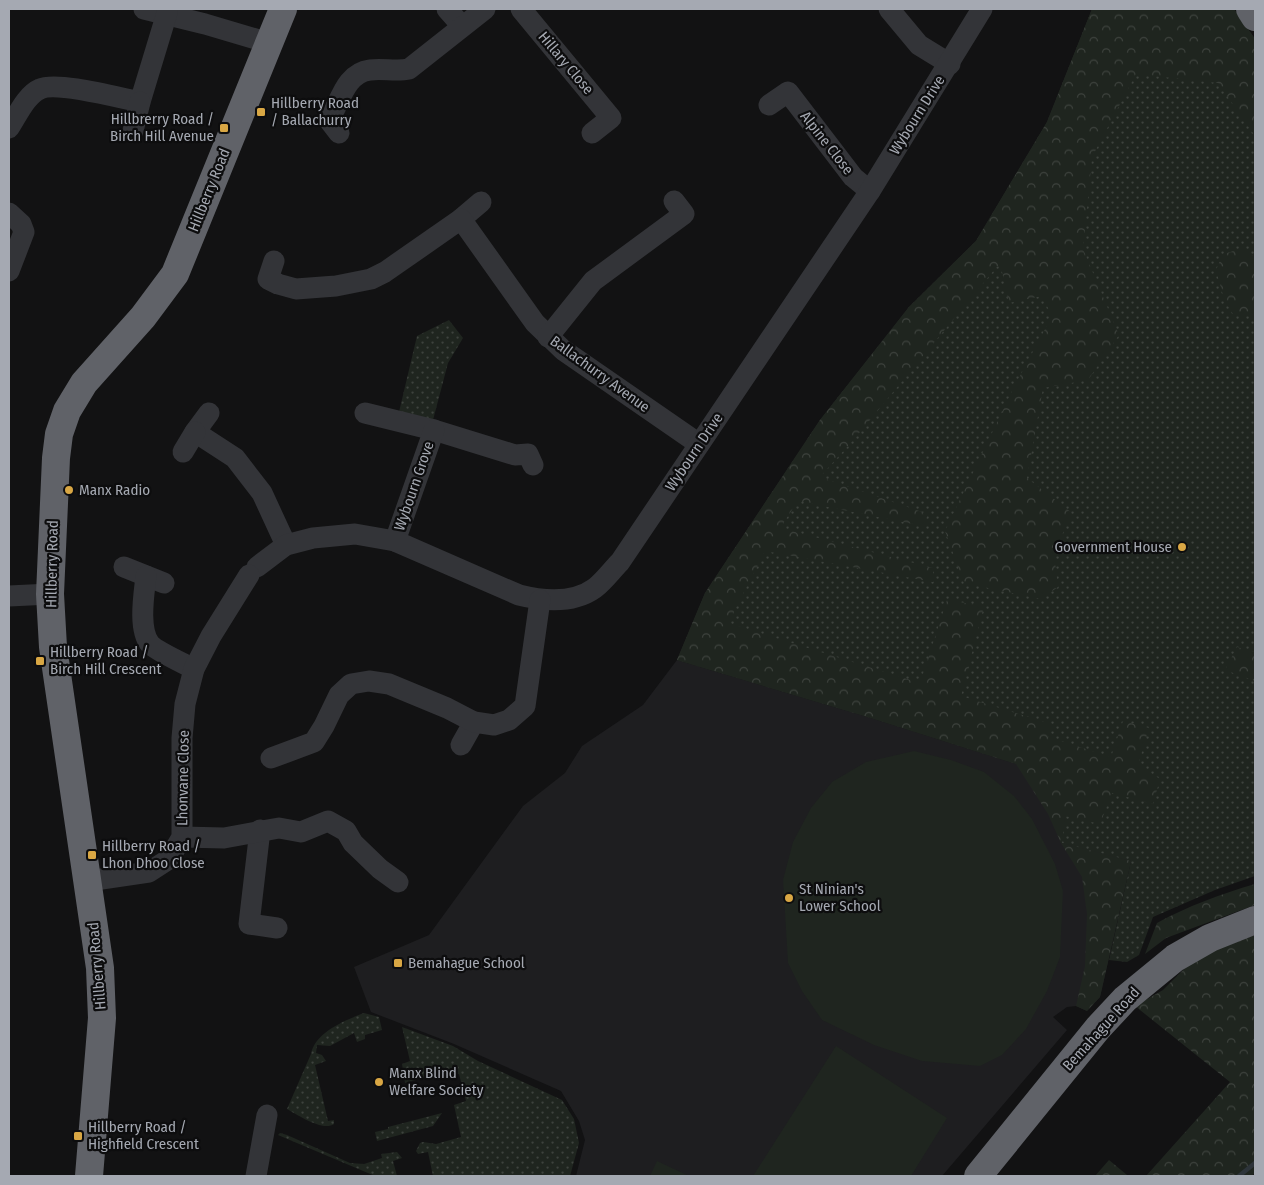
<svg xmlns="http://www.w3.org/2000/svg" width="1264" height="1185" font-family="'Fira Sans Condensed',sans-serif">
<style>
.built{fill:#1e1e20}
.green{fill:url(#green-dots)}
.forest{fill:url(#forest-crowns)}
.pitch{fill:#1f251f}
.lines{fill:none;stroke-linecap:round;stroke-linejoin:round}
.stream{stroke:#2d343a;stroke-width:4.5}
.minor{stroke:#333438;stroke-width:21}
.highway{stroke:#606268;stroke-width:28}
.poi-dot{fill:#d9a744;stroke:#0d0d0e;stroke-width:2}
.labels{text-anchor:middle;stroke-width:4.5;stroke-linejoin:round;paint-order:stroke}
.street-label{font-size:15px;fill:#a5a9b2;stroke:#0d0d0e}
.poi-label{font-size:15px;fill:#a5a9b2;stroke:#0d0d0e;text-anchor:start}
</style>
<defs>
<pattern id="green-dots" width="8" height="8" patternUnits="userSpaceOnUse" patternTransform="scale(1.25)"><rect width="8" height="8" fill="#1f251f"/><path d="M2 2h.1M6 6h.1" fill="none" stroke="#3d423d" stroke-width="1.8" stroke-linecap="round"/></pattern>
<pattern id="forest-crowns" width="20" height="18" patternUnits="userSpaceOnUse" patternTransform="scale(1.25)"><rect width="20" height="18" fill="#1f251f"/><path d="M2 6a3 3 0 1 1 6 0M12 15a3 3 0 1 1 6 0" fill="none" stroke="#3d423d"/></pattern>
</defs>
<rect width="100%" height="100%" fill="#121213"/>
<path class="built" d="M 677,660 L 871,718 L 1070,781 L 1131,861 L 1100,997 L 1087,1011 L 1076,1006 L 1067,1007 L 1053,1017 L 1067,1030 L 942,1176 L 576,1176 L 585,1140 L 579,1121 L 561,1091 L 454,1044 L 371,1012 L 354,967 L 429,935 L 523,806 L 565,773 L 582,746 L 643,705 Z"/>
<g class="green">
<path d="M 1092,9 L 1234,9 L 1255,39 L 1255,876 L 1215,890 L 1153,917 L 1139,955 L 1127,962 L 1109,960 L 1131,861 L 1061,843 L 1070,781 L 871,718 L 677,660 L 705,593 L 820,420 L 909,307 L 976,241 L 1047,122 Z"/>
<path d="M 449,320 L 463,338 L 448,363 L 433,420 L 399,412 L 417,336 Z"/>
<path d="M 364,1013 L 379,1017 L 382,1030 L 365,1035 L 365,1039 L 357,1042 L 354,1033 L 330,1046 L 317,1045 L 316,1053 L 322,1055 L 326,1061 L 315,1065 L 328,1121 L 334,1120 L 334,1124 C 323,1132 298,1115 287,1109 L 311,1054 C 315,1032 346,1020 364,1013 Z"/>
<path d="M 402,1027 L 453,1046 L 478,1061 L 562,1100 L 574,1119 L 579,1143 L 570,1176 L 433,1176 L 428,1152 L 418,1154 L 416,1151 L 420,1143 L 423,1142 L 436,1144 L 461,1137 L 454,1105 L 466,1101 L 459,1074 L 435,1080 L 434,1075 L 405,1083 L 402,1064 L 410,1061 Z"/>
<path d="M 442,1113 L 433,1126 L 377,1141 L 375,1132 L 388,1129 L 388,1127 Z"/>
<path d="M 280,1133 L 287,1135 L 350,1163 L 364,1164 L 382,1158 L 381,1154 L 397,1152 L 402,1158 L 393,1161 L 397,1176 L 375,1176 L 278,1135 Z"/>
</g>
<g class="forest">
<path d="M 1092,9 L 1234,9 L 1255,39 L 1255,136 L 1218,83 L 1136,74 L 1092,157 L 1083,249 L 1119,335 L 1088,380 L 1043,388 L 1027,478 L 1072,513 L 1054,553 L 1058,587 L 1041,599 L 964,583 L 945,531 L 1015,385 L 1052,316 L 1042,296 L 1009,303 L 1000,263 L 855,438 L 820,477 L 928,514 L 923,526 L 798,501 L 780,528 L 933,568 L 933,582 L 765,551 L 728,623 L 920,683 L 947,600 L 984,606 L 961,696 L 1051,724 L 1048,737 L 1111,757 L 1123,721 L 1149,728 L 1138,765 L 1160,779 L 1153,804 L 1112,793 L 1100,824 L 1065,816 L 1062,843 L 1131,861 L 1100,997 L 1087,1011 L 1076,1006 L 1085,966 L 1087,914 L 1082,877 L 1061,843 L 1048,814 L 1016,764 L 871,718 L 677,660 L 705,593 L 820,420 L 909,307 L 976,241 L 1047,122 Z"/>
<path d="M 1241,249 L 1255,257 L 1255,316 L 1234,316 L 1224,299 L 1216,270 L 1223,254 Z"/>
<path d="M 1237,647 L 1255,652 L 1255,681 L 1225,670 Z"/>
<path d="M 1255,884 L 1255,905 L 1166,938 L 1145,954 L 1157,923 C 1188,906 1221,894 1255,884 Z"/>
<path d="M 1255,935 L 1255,1173 L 1251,1176 L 1146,1176 L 1230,1082 L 1135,1006 L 1163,990 L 1192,961 L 1234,942 Z"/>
<path d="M 1109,1160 L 1127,1175 L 1127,1176 L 1095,1176 Z"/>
</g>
<g class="pitch">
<path d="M 914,751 L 951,760 L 984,772 L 1014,796 L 1032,819 L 1055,864 L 1063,891 L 1060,957 L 1047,991 L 1026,1029 L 1002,1055 L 980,1066 L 922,1061 L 874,1045 L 822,1020 L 802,991 L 788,963 L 783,880 L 793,842 L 811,808 L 832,782 L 866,762 Z"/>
<path d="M 836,1046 L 947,1118 L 911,1176 L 753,1176 Z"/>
<path d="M 657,1161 L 689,1176 L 650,1176 Z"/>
</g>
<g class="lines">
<path class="stream" d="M 1239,1176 L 1255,1163"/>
<g class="minor">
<path d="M 144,9 L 205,24 L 269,43"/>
<path d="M 447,9 L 462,26"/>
<path d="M 521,9 L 611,118 L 592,133"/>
<path d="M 889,9 L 919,45 L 950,64"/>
<path d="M 769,105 L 788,92 L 853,177 L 870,191"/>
<path d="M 9,128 C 17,116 26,95 40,89 C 57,81 119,98 140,102 L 167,13"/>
<path d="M 133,131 L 140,102"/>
<path d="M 339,133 L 329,120 C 340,103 345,73 370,70 C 383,68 396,72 409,69 L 485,9"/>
<path d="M 9,213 L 21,224 L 24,232 L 9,271"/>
<path d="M 461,219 L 481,202"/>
<path d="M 274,261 L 268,279 L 278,284 L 296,289 L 336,286 L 371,279 L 385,272 L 461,219 L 535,323 L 563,350 L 699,444"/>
<path d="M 548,337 L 593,281 L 684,214 L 674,201"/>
<path d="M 209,413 L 195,432 L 235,458 L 262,493 L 286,545"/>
<path d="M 365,413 L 434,430 L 515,455 L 528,454 L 533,465"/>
<path d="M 183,452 L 195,432"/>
<path d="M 395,541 L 434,430"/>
<path d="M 124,567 L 164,583"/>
<path d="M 257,567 L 286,545 L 313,538 L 355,534 L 395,541 L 519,595 C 543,601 573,604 595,588 C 604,581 612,570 620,562 L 870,191 L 982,9"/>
<path d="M 146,576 C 144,594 138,629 150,644 C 156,651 185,664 194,669"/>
<path d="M 9,596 L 50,594"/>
<path d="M 461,745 L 474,722"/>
<path d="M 271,758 L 314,742 L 324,726 L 339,695 L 351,684 L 369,681 L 389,684 L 447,708 L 474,722 L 494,725 L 509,720 L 525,706 L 540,600"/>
<path d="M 260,830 L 249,924 L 277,928"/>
<path d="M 182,837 L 224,838 L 279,828 L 301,832 L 328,821 L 346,831 L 353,843 L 380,869 L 398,882"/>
<path d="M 88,881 L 149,872 L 169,859 L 182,837 L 182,738 L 185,704 L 194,669 L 211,636 L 249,575"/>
<path d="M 256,1176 L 267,1115"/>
</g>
<g class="highway">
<path d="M 1250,9 L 1255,17"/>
<path d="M 89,1176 L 102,1018 L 100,968 L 53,647 L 50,594 L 56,458 L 59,434 L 67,411 L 84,383 L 143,317 L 175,274 L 283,9"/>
<path d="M 978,1176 L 1098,1028 L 1125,999 L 1175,958 L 1210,938 L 1255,920"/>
</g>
</g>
<g class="poi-dot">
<rect x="256" y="107" width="10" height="10" rx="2.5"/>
<rect x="219" y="123" width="10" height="10" rx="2.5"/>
<circle cx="69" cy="490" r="5"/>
<circle cx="1182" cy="547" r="5"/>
<rect x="35" y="656" width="10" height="10" rx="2.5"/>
<rect x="87" y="850" width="10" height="10" rx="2.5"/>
<circle cx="789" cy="898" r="5"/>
<rect x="393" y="958" width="10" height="10" rx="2.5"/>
<circle cx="379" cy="1082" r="5"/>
<rect x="73" y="1131" width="10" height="10" rx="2.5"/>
</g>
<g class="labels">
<g class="street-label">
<text transform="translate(566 63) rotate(50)" y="5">Hillary Close</text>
<text transform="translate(917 115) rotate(-58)" y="5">Wybourn Drive</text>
<text transform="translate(827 143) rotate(52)" y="5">Alpine Close</text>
<text transform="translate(209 190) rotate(-68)" y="5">Hillberry Road</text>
<text transform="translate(600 374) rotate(36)" y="5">Ballachurry Avenue</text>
<text transform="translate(694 452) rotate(-56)" y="5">Wybourn Drive</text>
<text transform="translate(414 486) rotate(-71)" y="5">Wybourn Grove</text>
<text transform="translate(52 564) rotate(-89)" y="5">Hillberry Road</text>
<text transform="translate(183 778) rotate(-89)" y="5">Lhonvane Close</text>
<text transform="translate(97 966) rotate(-95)" y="5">Hillberry Road</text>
<text transform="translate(1101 1029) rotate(-48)" y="5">Bemahague Road</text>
</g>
<g class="poi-label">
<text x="271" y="108">Hillberry Road<tspan x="271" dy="17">/ Ballachurry</tspan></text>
<text x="214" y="124" text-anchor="end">Hillbrerry Road /<tspan x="214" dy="17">Birch Hill Avenue</tspan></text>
<text x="79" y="495">Manx Radio</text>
<text x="1172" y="552" text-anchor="end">Government House</text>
<text x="50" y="657">Hillberry Road /<tspan x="50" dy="17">Birch Hill Crescent</tspan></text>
<text x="102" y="851">Hillberry Road /<tspan x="102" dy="17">Lhon Dhoo Close</tspan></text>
<text x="799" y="894">St Ninian's<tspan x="799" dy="17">Lower School</tspan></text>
<text x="408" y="968">Bemahague School</text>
<text x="389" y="1078">Manx Blind<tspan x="389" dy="17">Welfare Society</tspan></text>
<text x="88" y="1132">Hillberry Road /<tspan x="88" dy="17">Highfield Crescent</tspan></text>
</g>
</g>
<rect width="1264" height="1185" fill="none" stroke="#a5a9b2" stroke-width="20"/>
</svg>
